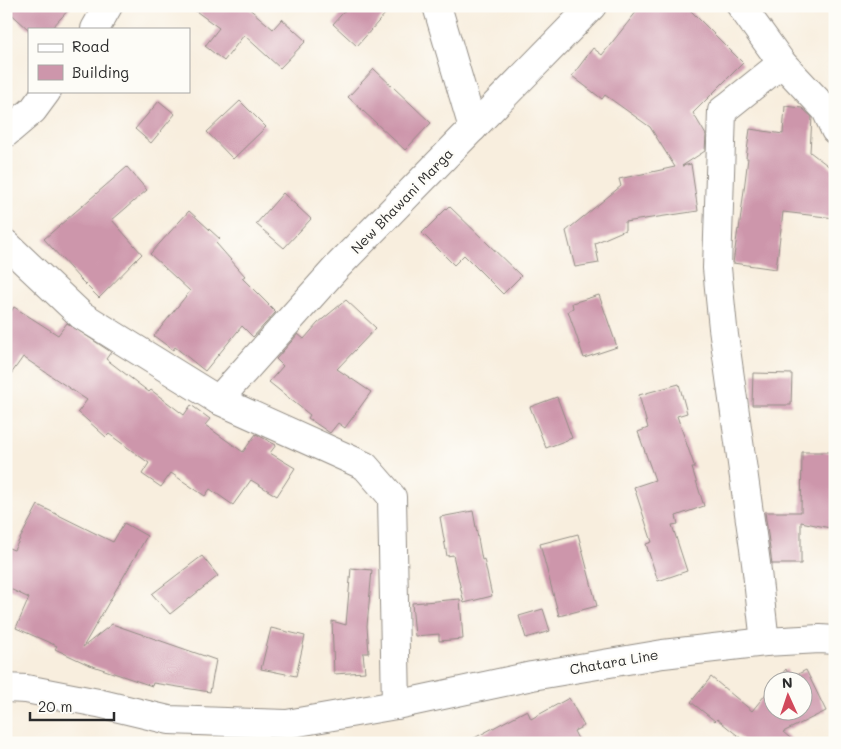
<svg xmlns="http://www.w3.org/2000/svg" width="841" height="749" font-family="Mali,sans-serif">
<style>
.building{fill:#cd96ab}
.lines{fill:none;stroke-linecap:round;stroke-linejoin:round}
.minor-casing{stroke:#928c84;stroke-width:30}
.minor{stroke:#fff;stroke-width:28}
.labels{text-anchor:middle;stroke-width:4.5;stroke-linejoin:round;paint-order:stroke}
.street-label{font-size:14px;fill:#2b2b2b;stroke:#fdfcf7}
</style>
<rect width="100%" height="100%" fill="#fdfcf7"/>
<filter id="ink" filterUnits="userSpaceOnUse"><feTurbulence type="fractalNoise" baseFrequency=".02" numOctaves="2"/><feDisplacementMap in="SourceGraphic" scale="10" xChannelSelector="R" yChannelSelector="G"/><feConvolveMatrix kernelMatrix="1 2 1 2 8 2 1 2 1" color-interpolation-filters="sRGB"/></filter>
<filter id="wash" filterUnits="userSpaceOnUse"><feTurbulence type="fractalNoise" baseFrequency=".0096" numOctaves="4" result="noise"/><feDisplacementMap in="SourceGraphic" scale="20" xChannelSelector="R" yChannelSelector="G"/><feGaussianBlur stdDeviation="1.12" result="paint"/><feColorMatrix in="noise" values="0 0 0 0 0 0 0 0 0 0 0 0 0 0 0 0 0 1.4 0 .05"/><feComposite in="paint" operator="in"/></filter>
<g filter="url(#wash)">
<rect width="100%" height="100%" fill="#f8eede"/>
<g id="blocks">
<g class="building">
<path d="M 6,6 L 72,6 L 51,29 L 28,29 L 6,9 Z"/>
<path d="M 189,6 L 246,6 L 273,29 L 282,19 L 306,41 L 280,68 L 244,35 L 224,61 L 205,46 L 219,28 Z"/>
<path d="M 349,6 L 392,6 L 357,46 L 333,24 Z"/>
<path d="M 641,6 L 686,6 L 743,63 L 693,113 L 706,135 L 705,151 L 682,166 L 691,164 L 698,211 L 625,222 L 625,230 L 595,243 L 599,263 L 575,267 L 566,231 L 621,186 L 619,179 L 675,167 L 650,127 L 605,95 L 602,99 L 572,76 L 593,48 L 602,55 Z"/>
<path d="M 374,69 L 431,123 L 405,150 L 348,97 Z"/>
<path d="M 159,101 L 175,114 L 151,143 L 135,129 Z"/>
<path d="M 240,101 L 266,127 L 233,159 L 207,132 Z"/>
<path d="M 785,106 L 802,108 L 812,117 L 810,152 L 835,171 L 835,218 L 783,212 L 776,269 L 733,263 L 738,229 L 739,230 L 748,158 L 746,158 L 750,129 L 783,134 Z"/>
<path d="M 127,167 L 147,190 L 112,220 L 142,254 L 99,298 L 79,278 L 44,239 Z"/>
<path d="M 283,193 L 311,219 L 284,248 L 256,224 Z"/>
<path d="M 449,206 L 521,276 L 503,294 L 464,255 L 454,265 L 422,233 Z"/>
<path d="M 189,211 L 220,239 L 216,243 L 245,276 L 242,278 L 276,312 L 253,337 L 242,326 L 205,371 L 175,347 L 173,350 L 154,336 L 190,291 L 150,254 Z"/>
<path d="M 599,295 L 617,347 L 584,358 L 568,311 L 573,308 L 572,303 Z"/>
<path d="M 346,300 L 376,328 L 337,369 L 371,392 L 345,428 L 338,423 L 330,433 L 308,418 L 310,415 L 269,382 L 283,366 L 276,359 L 298,334 L 304,339 L 318,323 Z"/>
<path d="M 14,307 L 58,335 L 67,323 L 111,352 L 106,359 L 149,392 L 151,390 L 184,415 L 191,405 L 210,419 L 205,425 L 243,452 L 256,434 L 276,445 L 270,453 L 295,468 L 277,496 L 251,480 L 233,505 L 210,489 L 205,496 L 171,473 L 161,487 L 142,474 L 149,463 L 109,434 L 106,437 L 78,412 L 87,400 L 23,357 L 6,381 L 6,319 Z"/>
<path d="M 753,373 L 792,374 L 791,405 L 752,405 Z"/>
<path d="M 679,384 L 687,413 L 677,416 L 695,468 L 692,468 L 704,506 L 676,516 L 678,524 L 672,525 L 687,571 L 658,581 L 646,544 L 652,542 L 634,487 L 655,480 L 638,432 L 648,428 L 639,395 Z"/>
<path d="M 557,397 L 572,438 L 546,448 L 530,407 Z"/>
<path d="M 802,452 L 835,452 L 835,529 L 801,522 L 801,564 L 772,564 L 765,512 L 801,512 Z"/>
<path d="M 38,505 L 113,542 L 124,523 L 147,536 L 83,647 L 112,624 L 216,660 L 210,692 L 153,683 L 152,686 L 87,664 L 55,649 L 57,646 L 16,628 L 29,598 L 6,587 L 6,547 L 14,550 Z"/>
<path d="M 473,511 L 482,560 L 484,559 L 492,596 L 464,603 L 453,555 L 447,556 L 440,517 Z"/>
<path d="M 578,534 L 597,606 L 559,616 L 540,544 Z"/>
<path d="M 202,556 L 218,576 L 170,614 L 152,594 Z"/>
<path d="M 351,568 L 372,570 L 367,626 L 369,653 L 363,653 L 365,672 L 334,674 L 332,621 L 346,625 Z"/>
<path d="M 460,599 L 463,639 L 439,641 L 439,634 L 415,636 L 412,603 Z"/>
<path d="M 543,609 L 550,631 L 526,638 L 519,616 Z"/>
<path d="M 271,628 L 305,636 L 296,676 L 261,669 Z"/>
<path d="M 786,669 L 790,678 L 806,670 L 826,711 L 783,732 L 796,743 L 747,743 L 717,719 L 715,721 L 691,702 L 711,677 L 752,711 L 774,684 L 774,712 L 804,712 L 804,682 L 775,682 Z"/>
<path d="M 569,698 L 584,726 L 574,731 L 580,743 L 465,743 L 527,710 L 531,719 Z"/>
</g>
</g>
</g>
<g filter="url(#ink)">
<use href="#blocks" fill-opacity="0" stroke="#928c84" stroke-width="1"/>
<g class="lines">
<defs>
<g id="minor">
<path d="M 437,6 L 473,128"/>
<path d="M 741,6 L 782,63 L 826,110 L 835,130"/>
<path d="M 95,29 L 108,6"/>
<path d="M 6,133 L 33,110 L 47,91"/>
<path d="M 6,244 L 81,315 L 218,400 L 365,466 L 392,497 L 396,705"/>
<path d="M 218,400 L 338,266 L 592,6"/>
<path d="M 765,642 L 756,563 L 723,328 L 717,268 L 722,111 L 782,63"/>
<path d="M 6,688 L 26,689 L 98,703 L 169,720 L 287,724 L 396,705 L 532,676 L 663,654 L 765,642 L 820,639 L 835,640"/>
</g>
</defs>
<use href="#minor" class="minor-casing"/>
<use href="#minor" class="minor"/>
</g>
</g>
<g class="labels">
<g class="street-label">
<text transform="translate(402 201) rotate(-46)" y="5">New Bhawani Marga</text>
<text transform="translate(614 662) rotate(-10)" y="5">Chatara Line</text>
</g>
</g>
<rect width="841" height="749" fill="none" stroke="#fdfcf7" stroke-width="25"/>
<rect x="28" y="28" width="162" height="65" fill="#fdfcf7" stroke="#a9a8a5"/>
<rect x="38" y="44" width="25" height="8" fill="#ffffff" stroke="#a9a8a5"/>
<text x="72" y="52" font-size="15" fill="#2b2b2b">Road</text>
<rect x="38" y="65" width="25" height="15" fill="#cd96ab" stroke="#a9a8a5"/>
<text x="72" y="78" font-size="15" fill="#2b2b2b">Building</text>
<g transform="translate(788 696) rotate(357)"><circle r="24" fill="#fdfcf7" stroke="#a9a8a5"/>
<path d="M0-4L9 19L0 12L-9 19Z" fill="#d1495b"/>
<text y="-8" font-size="14" font-weight="bold" text-anchor="middle" fill="#2b2b2b">N</text>
</g>
<path d="M30 712v8h84v-8" fill="none" stroke="#2b2b2b" stroke-width="2.5"/>
<text x="38" y="712" font-size="15" fill="#2b2b2b" stroke="#fdfcf7" stroke-width="4" paint-order="stroke">20 m</text>
</svg>
